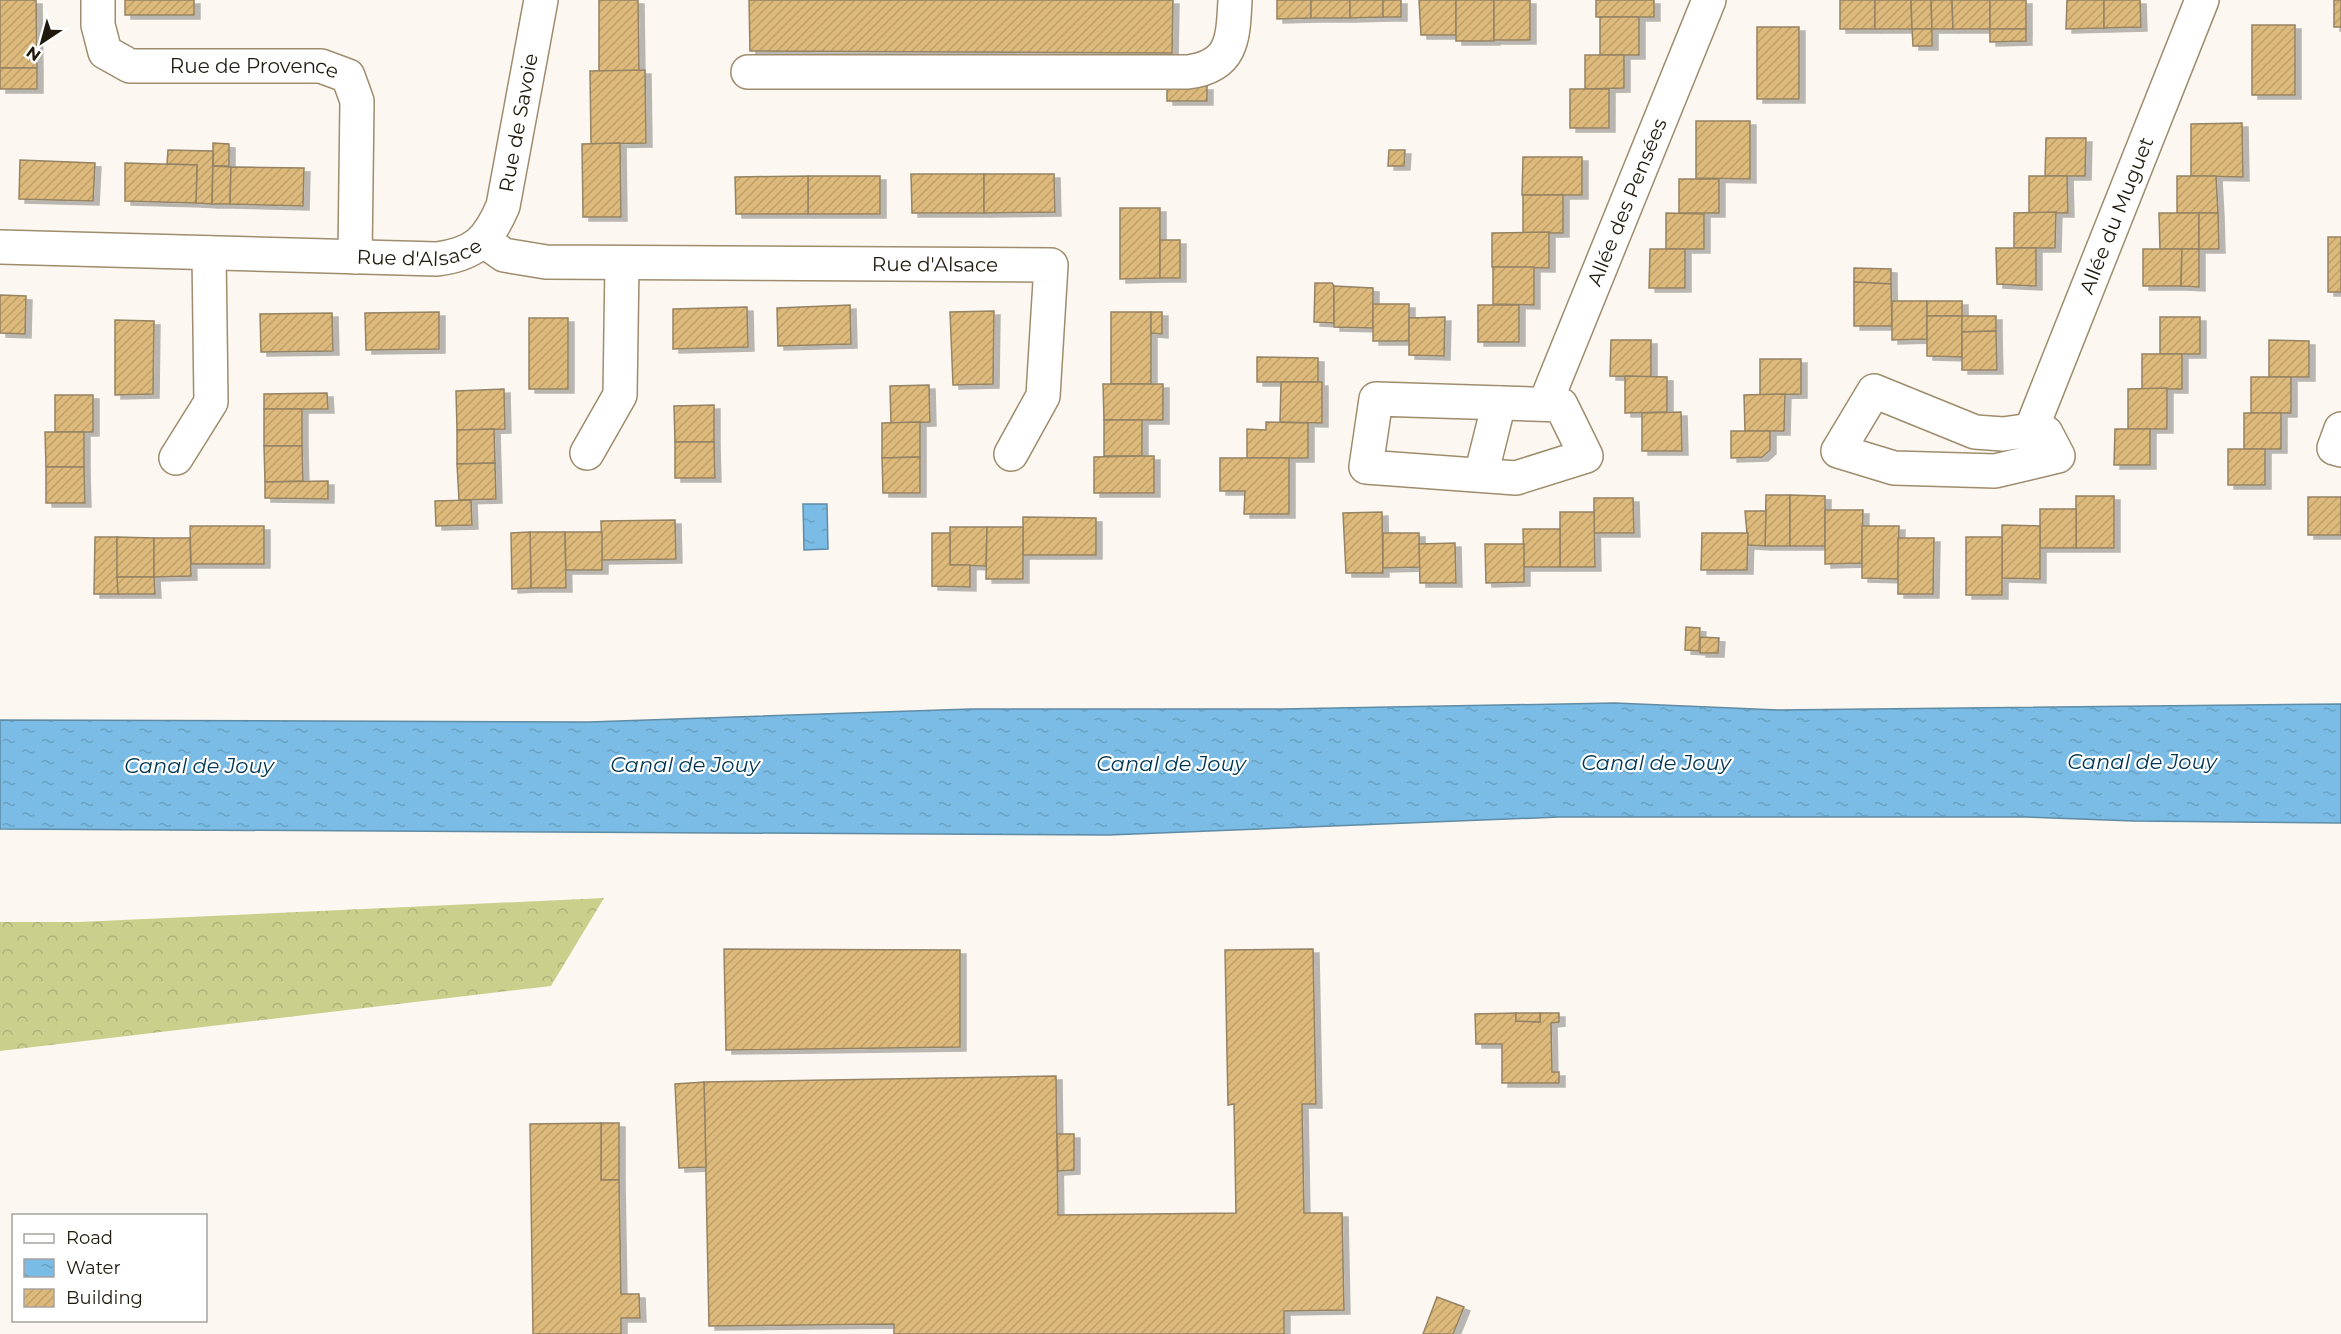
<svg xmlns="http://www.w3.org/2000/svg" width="2341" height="1334" font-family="Montserrat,sans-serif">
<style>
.forest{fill:url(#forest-crowns)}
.water{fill:url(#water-ripples);stroke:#5f8ba4;stroke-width:1.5}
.building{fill:url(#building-hatch);stroke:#958364;stroke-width:1.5;filter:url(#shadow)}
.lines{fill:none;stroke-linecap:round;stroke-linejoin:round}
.minor-casing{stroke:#9e8c6d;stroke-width:36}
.minor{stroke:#fff;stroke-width:33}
.labels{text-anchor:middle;stroke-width:4.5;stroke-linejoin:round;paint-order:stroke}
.street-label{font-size:20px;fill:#20190d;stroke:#fff}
.water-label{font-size:21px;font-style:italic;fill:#003652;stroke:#fff}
</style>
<defs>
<pattern id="forest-crowns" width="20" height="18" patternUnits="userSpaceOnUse" patternTransform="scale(1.5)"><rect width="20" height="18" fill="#cad08c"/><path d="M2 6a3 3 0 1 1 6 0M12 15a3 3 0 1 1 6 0" fill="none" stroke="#adb278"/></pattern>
<pattern id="water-ripples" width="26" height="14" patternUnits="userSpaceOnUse" patternTransform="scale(1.5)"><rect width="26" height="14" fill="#7abce5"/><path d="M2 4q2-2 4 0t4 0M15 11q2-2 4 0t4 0" fill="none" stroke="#69a1c3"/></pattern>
<pattern id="building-hatch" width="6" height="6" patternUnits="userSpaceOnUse" patternTransform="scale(1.5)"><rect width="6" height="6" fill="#ddba7b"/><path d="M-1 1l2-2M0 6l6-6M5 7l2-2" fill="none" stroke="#bd9f69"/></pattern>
<filter id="shadow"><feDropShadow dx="6" dy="4" stdDeviation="0" flood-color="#0004"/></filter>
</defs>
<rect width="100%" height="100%" fill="#fcf8f1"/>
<path class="forest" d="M 604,898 L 551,986 L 0,1051 L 0,922 L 78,922 Z"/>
<g class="water">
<path d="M 803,504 L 827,504 L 828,549 L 804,550 Z"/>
<path d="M 1615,703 L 1778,710 L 2341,704 L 2341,823 L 2134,821 L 2025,817 L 1559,817 L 1109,835 L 0,829 L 0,720 L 589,722 L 971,709 L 1282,709 Z"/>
</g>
<g class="building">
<path d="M 0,0 L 36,0 L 37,68 L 0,68 Z"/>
<rect x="125" y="0" width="69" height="15"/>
<path d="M 599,0 L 638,0 L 639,71 L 599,71 Z"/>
<path d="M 749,0 L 1173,0 L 1172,53 L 750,51 Z"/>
<path d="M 1277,0 L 1311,0 L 1311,18 L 1277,19 Z"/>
<rect x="1311" y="0" width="39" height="18"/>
<path d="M 1350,0 L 1383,0 L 1383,17 L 1350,18 Z"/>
<rect x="1383" y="0" width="18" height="17"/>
<path d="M 1419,0 L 1456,0 L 1456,35 L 1421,35 Z"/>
<rect x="1456" y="0" width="38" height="41"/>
<rect x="1494" y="0" width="36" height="40"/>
<rect x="1596" y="0" width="58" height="17"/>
<rect x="1840" y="0" width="35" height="29"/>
<path d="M 1875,0 L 1911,0 L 1912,29 L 1875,29 Z"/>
<path d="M 1911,0 L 1931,0 L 1932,29 L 1912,29 Z"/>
<path d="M 1931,0 L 1952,0 L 1953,29 L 1932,29 Z"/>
<path d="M 1952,0 L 1990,0 L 1990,29 L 1953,29 Z"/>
<rect x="1990" y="0" width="36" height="29"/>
<path d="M 2067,0 L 2104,0 L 2104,28 L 2066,29 Z"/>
<path d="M 2104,0 L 2140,0 L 2141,27 L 2104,28 Z"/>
<rect x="2334" y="0" width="7" height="27"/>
<rect x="1600" y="17" width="39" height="38"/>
<rect x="2252" y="25" width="43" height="70"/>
<rect x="1757" y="27" width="42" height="72"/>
<path d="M 1912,29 L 1932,29 L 1932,46 L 1913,46 Z"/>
<path d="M 1990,29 L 2026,29 L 2026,41 L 1990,42 Z"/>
<path d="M 1585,55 L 1624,55 L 1624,88 L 1585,89 Z"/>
<rect x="0" y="68" width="37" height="21"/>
<path d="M 645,70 L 646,143 L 591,144 L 590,71 Z"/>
<rect x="1167" y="86" width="40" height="15"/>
<rect x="1570" y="89" width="39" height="39"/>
<path d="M 1696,121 L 1750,121 L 1750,179 L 1696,178 Z"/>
<path d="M 2242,123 L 2243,177 L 2191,176 L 2191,124 Z"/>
<path d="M 2046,138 L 2086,138 L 2085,176 L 2045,176 Z"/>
<path d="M 213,143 L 229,144 L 229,166 L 213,166 Z"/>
<path d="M 620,143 L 621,217 L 583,217 L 582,144 Z"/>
<path d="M 168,150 L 213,151 L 212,204 L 196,203 L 197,165 L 167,164 Z"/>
<path d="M 1389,150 L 1405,150 L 1404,166 L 1388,166 Z"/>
<path d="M 1523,157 L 1582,157 L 1582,195 L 1522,195 Z"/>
<path d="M 20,160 L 95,163 L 93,201 L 19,199 Z"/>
<path d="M 125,163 L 197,165 L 196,203 L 125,201 Z"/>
<path d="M 213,166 L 231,167 L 230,204 L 212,204 Z"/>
<path d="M 231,167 L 304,168 L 303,206 L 230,204 Z"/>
<path d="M 911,174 L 984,174 L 984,213 L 912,213 Z"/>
<path d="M 984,174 L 1054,174 L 1055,212 L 984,213 Z"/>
<rect x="808" y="176" width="72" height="38"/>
<path d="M 808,176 L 808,214 L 736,214 L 735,177 Z"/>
<path d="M 2029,176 L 2067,176 L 2068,213 L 2029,213 Z"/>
<path d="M 2177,176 L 2216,176 L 2218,213 L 2177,213 Z"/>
<rect x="1679" y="179" width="40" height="34"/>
<rect x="1523" y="195" width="40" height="38"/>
<path d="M 1120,208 L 1160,208 L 1160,278 L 1120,279 Z"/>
<path d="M 2056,212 L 2055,248 L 2014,248 L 2014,213 Z"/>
<path d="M 1666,213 L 1704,214 L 1704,249 L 1666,249 Z"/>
<path d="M 2159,213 L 2199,213 L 2199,249 L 2160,249 Z"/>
<path d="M 2199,213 L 2218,213 L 2219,249 L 2199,249 Z"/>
<path d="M 1549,232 L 1549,268 L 1492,267 L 1492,233 Z"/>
<rect x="2328" y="237" width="13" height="55"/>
<rect x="1160" y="240" width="20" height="38"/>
<path d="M 1996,248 L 2036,248 L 2036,286 L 1997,284 Z"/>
<path d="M 1650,249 L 1685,249 L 1685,288 L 1649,288 Z"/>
<path d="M 2143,249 L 2182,249 L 2181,286 L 2143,286 Z"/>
<path d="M 2182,249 L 2199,249 L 2199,287 L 2181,286 Z"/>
<path d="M 1493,267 L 1534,267 L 1534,305 L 1493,304 Z"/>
<path d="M 1854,268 L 1891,269 L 1891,284 L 1854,282 Z"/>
<path d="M 1854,282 L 1891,284 L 1892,326 L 1854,326 Z"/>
<path d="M 1315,283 L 1332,283 L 1334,286 L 1334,323 L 1314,322 Z"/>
<path d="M 1334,286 L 1373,288 L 1373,328 L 1334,327 Z"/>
<path d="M 0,295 L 26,296 L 25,334 L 0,333 Z"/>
<path d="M 1892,301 L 1927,301 L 1927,339 L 1892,340 Z"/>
<rect x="1927" y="301" width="35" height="15"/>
<rect x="1373" y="304" width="36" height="37"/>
<path d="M 850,305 L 851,344 L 778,346 L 777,308 Z"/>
<rect x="1478" y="305" width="41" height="37"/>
<path d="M 747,307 L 748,347 L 673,349 L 673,309 Z"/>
<path d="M 994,311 L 993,384 L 953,385 L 950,312 Z"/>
<path d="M 439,312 L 439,349 L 366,350 L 365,313 Z"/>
<rect x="1111" y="312" width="40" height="72"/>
<path d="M 1151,312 L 1162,312 L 1162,334 L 1151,333 Z"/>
<path d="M 332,313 L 333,351 L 261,352 L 260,314 Z"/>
<path d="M 1927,316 L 1962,316 L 1962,357 L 1927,356 Z"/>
<path d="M 1962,316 L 1996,316 L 1996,331 L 1962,332 Z"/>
<path d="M 1445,317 L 1444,356 L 1409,355 L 1409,318 Z"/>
<rect x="2160" y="317" width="40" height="37"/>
<rect x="529" y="318" width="39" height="71"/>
<path d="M 115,320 L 154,321 L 153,394 L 115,395 Z"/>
<path d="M 1996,331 L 1997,370 L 1962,370 L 1962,332 Z"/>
<path d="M 1611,340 L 1651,340 L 1651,377 L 1610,376 Z"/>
<path d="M 2269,340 L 2309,341 L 2309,377 L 2269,377 Z"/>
<rect x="2142" y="354" width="40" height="35"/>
<path d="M 1257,357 L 1318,358 L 1318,382 L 1257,382 Z"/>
<path d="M 1760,359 L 1801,359 L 1801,394 L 1760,395 Z"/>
<path d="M 1625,376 L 1667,377 L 1667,412 L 1625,413 Z"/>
<rect x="2251" y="377" width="40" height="36"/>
<path d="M 1281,382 L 1322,382 L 1322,423 L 1280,422 Z"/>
<path d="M 1103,384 L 1163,384 L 1163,420 L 1104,420 Z"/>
<path d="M 929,385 L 930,422 L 891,423 L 890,386 Z"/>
<path d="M 2167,388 L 2167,429 L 2128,429 L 2128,389 Z"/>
<path d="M 504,389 L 505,429 L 457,430 L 456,391 Z"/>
<path d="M 327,393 L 328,409 L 264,409 L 264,394 Z"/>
<path d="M 1785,394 L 1784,431 L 1745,431 L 1744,395 Z"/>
<rect x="55" y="395" width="38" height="37"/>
<path d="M 714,405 L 714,442 L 675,442 L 674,406 Z"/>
<rect x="264" y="409" width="38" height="37"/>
<path d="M 1681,412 L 1682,451 L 1642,451 L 1642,413 Z"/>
<rect x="2244" y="413" width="37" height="36"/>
<rect x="1104" y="420" width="38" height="36"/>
<path d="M 920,422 L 920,457 L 882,458 L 882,423 Z"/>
<path d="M 1266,422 L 1308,423 L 1308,458 L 1247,458 L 1247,429 L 1266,430 Z"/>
<path d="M 494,429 L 495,463 L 457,464 L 457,430 Z"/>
<path d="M 2115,429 L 2150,429 L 2150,465 L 2114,465 Z"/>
<path d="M 1731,431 L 1770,431 L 1770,450 L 1762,457 L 1731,458 Z"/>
<path d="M 45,432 L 84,432 L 84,467 L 46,467 Z"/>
<path d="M 675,442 L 714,442 L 715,478 L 675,478 Z"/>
<path d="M 264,446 L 302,446 L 303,481 L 265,482 Z"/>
<rect x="2228" y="449" width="37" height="36"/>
<path d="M 1142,456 L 1154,456 L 1154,493 L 1094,493 L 1094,457 Z"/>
<path d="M 920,457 L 920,493 L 883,493 L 882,458 Z"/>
<path d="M 1220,458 L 1289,458 L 1289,514 L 1244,514 L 1245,491 L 1220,491 Z"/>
<path d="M 495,463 L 496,499 L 459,500 L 457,464 Z"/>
<path d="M 46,467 L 84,467 L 85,503 L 46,503 Z"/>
<path d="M 328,481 L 328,499 L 265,498 L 265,482 Z"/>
<path d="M 1766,495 L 1790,495 L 1790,546 L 1765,546 Z"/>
<path d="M 1790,495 L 1825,496 L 1825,546 L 1790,546 Z"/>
<rect x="2076" y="496" width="38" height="52"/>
<rect x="2308" y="497" width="33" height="38"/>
<path d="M 1594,498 L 1633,498 L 1634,533 L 1594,533 Z"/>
<path d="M 471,500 L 472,525 L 436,526 L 435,501 Z"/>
<rect x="2040" y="509" width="36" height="39"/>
<path d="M 1825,510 L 1863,510 L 1862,563 L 1825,564 Z"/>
<path d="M 1745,511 L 1766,511 L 1765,546 L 1748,545 Z"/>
<path d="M 1382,512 L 1383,573 L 1346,573 L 1343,513 Z"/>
<path d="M 1560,512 L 1594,512 L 1595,567 L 1560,567 Z"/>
<path d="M 1023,517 L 1096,518 L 1096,555 L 1023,555 Z"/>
<path d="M 675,520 L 676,559 L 602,560 L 601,521 Z"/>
<path d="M 2002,525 L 2040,526 L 2040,579 L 2002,578 Z"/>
<path d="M 190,526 L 264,526 L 264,564 L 191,564 Z"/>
<path d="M 1862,526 L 1899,526 L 1898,579 L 1862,578 Z"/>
<path d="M 950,527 L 987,527 L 986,566 L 950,565 Z"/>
<path d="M 987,527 L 1023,527 L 1023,579 L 986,579 Z"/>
<path d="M 1523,529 L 1560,529 L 1560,567 L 1524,567 Z"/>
<path d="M 530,532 L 565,532 L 566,588 L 531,588 Z"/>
<path d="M 530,532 L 531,588 L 512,589 L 511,533 Z"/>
<path d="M 565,532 L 602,532 L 602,570 L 566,570 Z"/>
<path d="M 932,533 L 950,533 L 950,565 L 970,565 L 970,587 L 932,586 Z"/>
<path d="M 1383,533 L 1419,533 L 1420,567 L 1383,568 Z"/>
<path d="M 1702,533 L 1748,533 L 1747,570 L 1701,570 Z"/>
<path d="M 95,537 L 117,537 L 118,594 L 94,594 Z"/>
<path d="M 117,537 L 154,538 L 154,577 L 117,577 Z"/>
<rect x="1966" y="537" width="36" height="58"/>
<path d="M 154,538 L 190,538 L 191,576 L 154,577 Z"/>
<path d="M 1898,538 L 1934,538 L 1933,594 L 1898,594 Z"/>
<path d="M 1455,543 L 1456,583 L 1420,583 L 1419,544 Z"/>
<path d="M 1485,544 L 1524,544 L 1524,582 L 1486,583 Z"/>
<path d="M 117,577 L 154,577 L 155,594 L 118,594 Z"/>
<path d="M 1686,627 L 1700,628 L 1699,651 L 1685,650 Z"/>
<path d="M 1700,637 L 1719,638 L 1718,653 L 1700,653 Z"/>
<path d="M 724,949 L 960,950 L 960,1047 L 726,1050 Z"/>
<path d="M 1313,949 L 1316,1104 L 1302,1104 L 1304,1213 L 1342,1213 L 1344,1310 L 1284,1311 L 1284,1334 L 894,1334 L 894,1324 L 709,1326 L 704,1082 L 1056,1076 L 1058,1215 L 1236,1213 L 1234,1104 L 1228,1105 L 1225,950 Z"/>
<path d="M 1516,1013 L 1516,1021 L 1540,1022 L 1540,1013 L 1559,1013 L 1559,1022 L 1551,1023 L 1552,1072 L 1559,1072 L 1559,1083 L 1502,1083 L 1502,1044 L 1476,1044 L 1475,1014 Z"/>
<path d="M 1516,1013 L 1540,1013 L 1540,1022 L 1516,1021 Z"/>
<path d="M 704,1082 L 706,1167 L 679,1168 L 675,1084 Z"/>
<rect x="601" y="1123" width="18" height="57"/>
<path d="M 601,1123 L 601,1180 L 619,1180 L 621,1294 L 639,1294 L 640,1318 L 621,1318 L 621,1334 L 533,1334 L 530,1124 Z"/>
<path d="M 1057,1134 L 1074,1134 L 1074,1170 L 1058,1171 Z"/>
<path d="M 1437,1297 L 1464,1307 L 1453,1334 L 1423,1334 Z"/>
</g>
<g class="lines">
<defs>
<g id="minor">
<path id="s1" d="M 98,0 L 98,25 L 105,52 L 130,66 L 321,66 L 348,76 L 357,101 L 355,257"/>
<path d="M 748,72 L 1188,72 C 1233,66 1233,39 1235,0"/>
<path id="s2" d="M 484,241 L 504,255 L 546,262 L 1051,265 L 1043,396 L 1011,454"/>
<path id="s3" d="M 0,247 L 437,259 C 475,254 488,241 503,206 L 541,0"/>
<path d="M 1874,391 L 1975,432 L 2003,434 L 2031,430 L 2046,433 L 2058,456 L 1995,471 L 1894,468 L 1838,451 Z"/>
<path d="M 1376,399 L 1561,405 L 1586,456 L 1516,478 L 1366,467 Z"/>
<path id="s4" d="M 1545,404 L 1709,0"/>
<path d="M 2341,429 L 2334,448 L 2341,450"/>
<path id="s5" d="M 2031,430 L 2202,0"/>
<path d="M 587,453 L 620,395 L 622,264"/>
<path d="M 176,458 L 211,402 L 209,253"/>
<path d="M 1481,475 L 1499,403"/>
</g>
</defs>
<use href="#minor" class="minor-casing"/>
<use href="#minor" class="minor"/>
</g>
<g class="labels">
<g class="street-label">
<text dy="7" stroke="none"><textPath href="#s1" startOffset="206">Rue de Provence</textPath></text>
<text dy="7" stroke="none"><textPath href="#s3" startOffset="612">Rue de Savoie</textPath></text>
<text dy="7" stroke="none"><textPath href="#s4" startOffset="218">Allée des Pensées</textPath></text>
<text dy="7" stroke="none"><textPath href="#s5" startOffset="231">Allée du Muguet</textPath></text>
<text dy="7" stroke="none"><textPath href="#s3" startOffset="420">Rue d'Alsace</textPath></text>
<text dy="7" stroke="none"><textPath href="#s2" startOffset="456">Rue d'Alsace</textPath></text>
</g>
<g class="water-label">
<text x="2142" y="769">Canal de Jouy</text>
<text x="1656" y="770">Canal de Jouy</text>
<text x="1171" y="771">Canal de Jouy</text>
<text x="685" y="772">Canal de Jouy</text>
<text x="199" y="773">Canal de Jouy</text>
</g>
</g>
<rect x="12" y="1214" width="195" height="108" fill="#ffffff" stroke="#a6a39e" stroke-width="1.5"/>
<rect x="24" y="1234" width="30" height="9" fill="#ffffff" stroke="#a6a39e" stroke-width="1.5"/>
<text x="66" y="1244" font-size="18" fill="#20190d">Road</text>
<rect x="24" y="1259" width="30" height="18" fill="url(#water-ripples)" stroke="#a6a39e" stroke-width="1.5"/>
<text x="66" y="1274" font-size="18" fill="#20190d">Water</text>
<rect x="24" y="1289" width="30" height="18" fill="url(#building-hatch)" stroke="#a6a39e" stroke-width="1.5"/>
<text x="66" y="1304" font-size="18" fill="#20190d">Building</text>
<g transform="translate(42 42) rotate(216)" stroke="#ffffff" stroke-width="4.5" paint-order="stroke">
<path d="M0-4.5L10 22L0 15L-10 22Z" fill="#20190d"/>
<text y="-9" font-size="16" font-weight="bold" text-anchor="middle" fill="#20190d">N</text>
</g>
</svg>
